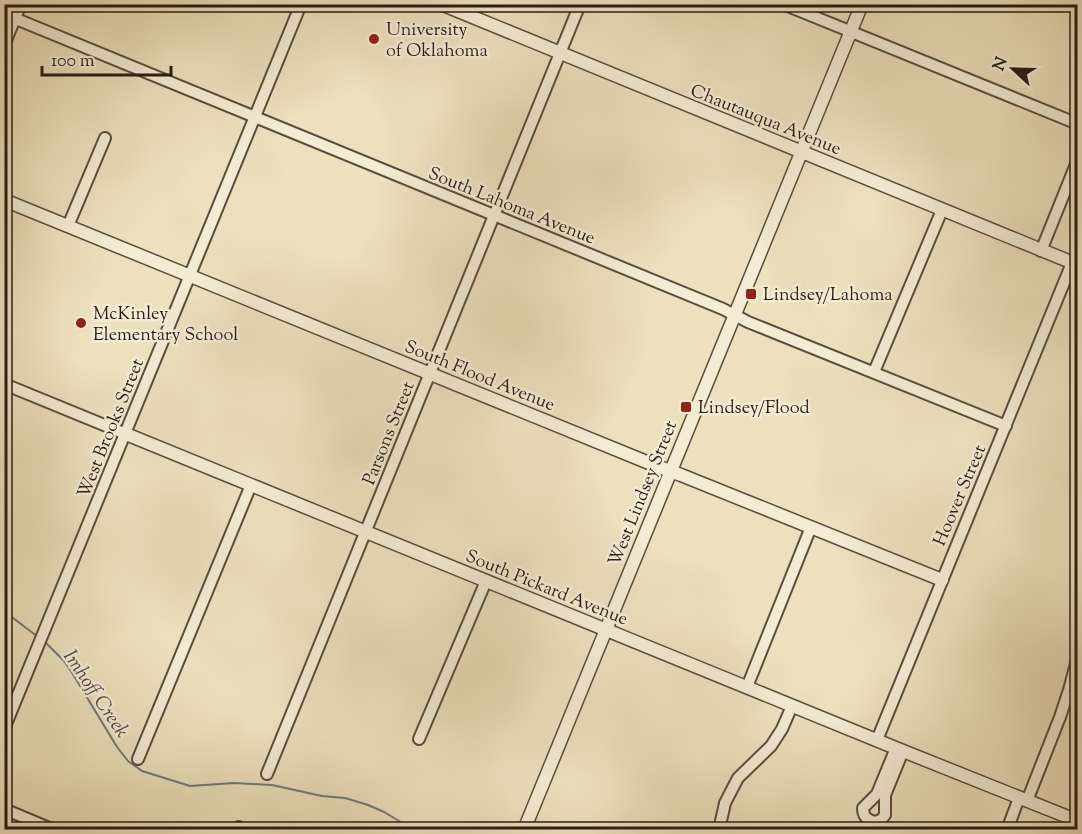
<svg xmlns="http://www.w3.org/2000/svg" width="1082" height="834" font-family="'Sorts Mill Goudy',serif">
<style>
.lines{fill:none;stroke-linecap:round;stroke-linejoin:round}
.stream{stroke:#6f7b79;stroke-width:2}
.minor-casing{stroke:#584e3e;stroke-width:14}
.tertiary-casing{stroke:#584e3e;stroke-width:15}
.minor{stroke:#f3ebd4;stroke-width:10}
.tertiary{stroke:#f3ebd4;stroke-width:12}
.poi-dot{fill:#8f2418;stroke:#f3ebd4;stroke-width:2}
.labels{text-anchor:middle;stroke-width:5;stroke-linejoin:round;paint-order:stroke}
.poi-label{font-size:18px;fill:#271d14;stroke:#f3ebd4;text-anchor:start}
.street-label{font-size:18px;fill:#271d14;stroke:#f3ebd4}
.water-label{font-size:20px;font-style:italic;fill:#4b4c47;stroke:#f3ebd4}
</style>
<rect width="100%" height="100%" fill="#ece0bd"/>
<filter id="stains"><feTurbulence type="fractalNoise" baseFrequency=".00333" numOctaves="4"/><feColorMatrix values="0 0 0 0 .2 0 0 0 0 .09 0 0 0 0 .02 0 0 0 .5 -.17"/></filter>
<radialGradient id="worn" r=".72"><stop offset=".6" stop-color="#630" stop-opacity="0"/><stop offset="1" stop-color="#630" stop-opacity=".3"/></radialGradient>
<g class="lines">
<g class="stream">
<path d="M 4,611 L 38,637"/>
<path d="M 45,642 L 64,661 L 71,671 L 117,747 L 128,761 L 142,771 L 190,786 L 234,783 L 272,785 L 322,796 L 345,798 L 368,805 L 384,812 L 414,830"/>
</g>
<defs>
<g id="minor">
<path d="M 783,4 L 1078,124"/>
<path d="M 4,14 L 723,309 L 748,322 L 1006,426"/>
<path d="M 4,45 L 21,4"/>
<path d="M 68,226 L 105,138"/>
<path d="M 1041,251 L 1078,159"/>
<path d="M 874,372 L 942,210"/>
<path d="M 4,384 L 126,434"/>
<path d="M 747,687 L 811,527"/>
<path d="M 4,729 L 301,4"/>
<path d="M 419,739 L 486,581"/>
<path d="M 877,740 L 1072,263"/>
<path d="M 896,748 L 877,794 L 863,808 C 863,817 867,820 875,822 L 881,820 L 885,815 L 885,795 L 903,751"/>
<path d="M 138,759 L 251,485"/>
<path d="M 267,774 L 580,4"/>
<path d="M 1027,801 L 1060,717 L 1069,690 L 1078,656"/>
<path d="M 4,809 L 54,830"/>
<path d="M 239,827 L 240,830"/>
<path d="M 719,830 L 725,803 L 738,778 L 771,746 L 782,729 L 792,706"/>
<path d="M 1007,830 L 1019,798"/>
</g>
<g id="tertiary">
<path d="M 441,4 L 1078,265"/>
<path d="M 4,200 L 654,465 L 681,475 L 942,580"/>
<path d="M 126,434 L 903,751 L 1078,821"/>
<path d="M 524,830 L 862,4"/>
</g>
</defs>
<use href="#minor" class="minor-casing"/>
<use href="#tertiary" class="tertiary-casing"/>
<use href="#minor" class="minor"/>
<use href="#tertiary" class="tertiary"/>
</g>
<g class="poi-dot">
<circle cx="374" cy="39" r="6"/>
<rect x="745" y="288" width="12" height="12" rx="3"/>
<circle cx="81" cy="323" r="6"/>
<rect x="680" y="401" width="12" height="12" rx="3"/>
</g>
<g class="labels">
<g class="poi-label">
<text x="386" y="35">University<tspan x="386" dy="21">of Oklahoma</tspan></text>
<text x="763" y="300">Lindsey/Lahoma</text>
<text x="93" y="319">McKinley<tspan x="93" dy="21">Elementary School</tspan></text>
<text x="698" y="413">Lindsey/Flood</text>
</g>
<g class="street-label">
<text transform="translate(766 119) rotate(22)" y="6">Chautauqua Avenue</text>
<text transform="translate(512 205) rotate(22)" y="6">South Lahoma Avenue</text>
<text transform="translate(480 375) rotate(22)" y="6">South Flood Avenue</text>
<text transform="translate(110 428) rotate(-68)" y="6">West Brooks Street</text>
<text transform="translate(388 433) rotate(-68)" y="6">Parsons Street</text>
<text transform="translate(642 493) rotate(-68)" y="6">West Lindsey Street</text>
<text transform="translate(959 495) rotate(-67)" y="6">Hoover Street</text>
<text transform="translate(547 587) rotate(22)" y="6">South Pickard Avenue</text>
</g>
<g class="water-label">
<text transform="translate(97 693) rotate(56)" y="7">Imhoff Creek</text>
</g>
</g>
<rect width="1082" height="834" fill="none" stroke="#ece0bd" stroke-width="24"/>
<rect x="6" y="6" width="1070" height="822" fill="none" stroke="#271d14" stroke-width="3"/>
<rect x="12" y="12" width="1058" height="810" fill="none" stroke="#271d14" stroke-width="1.5"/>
<g transform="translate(1013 69) rotate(292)" stroke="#f3ebd4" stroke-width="4.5" paint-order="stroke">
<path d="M0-4.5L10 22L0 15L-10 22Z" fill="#271d14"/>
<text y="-9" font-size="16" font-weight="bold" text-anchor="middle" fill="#271d14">N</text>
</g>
<path d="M42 66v9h129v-9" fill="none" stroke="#271d14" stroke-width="3"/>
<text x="51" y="66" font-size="18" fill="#271d14" stroke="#f3ebd4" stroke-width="4.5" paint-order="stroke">100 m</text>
<rect width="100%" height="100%" filter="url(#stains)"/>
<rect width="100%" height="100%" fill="url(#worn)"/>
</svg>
